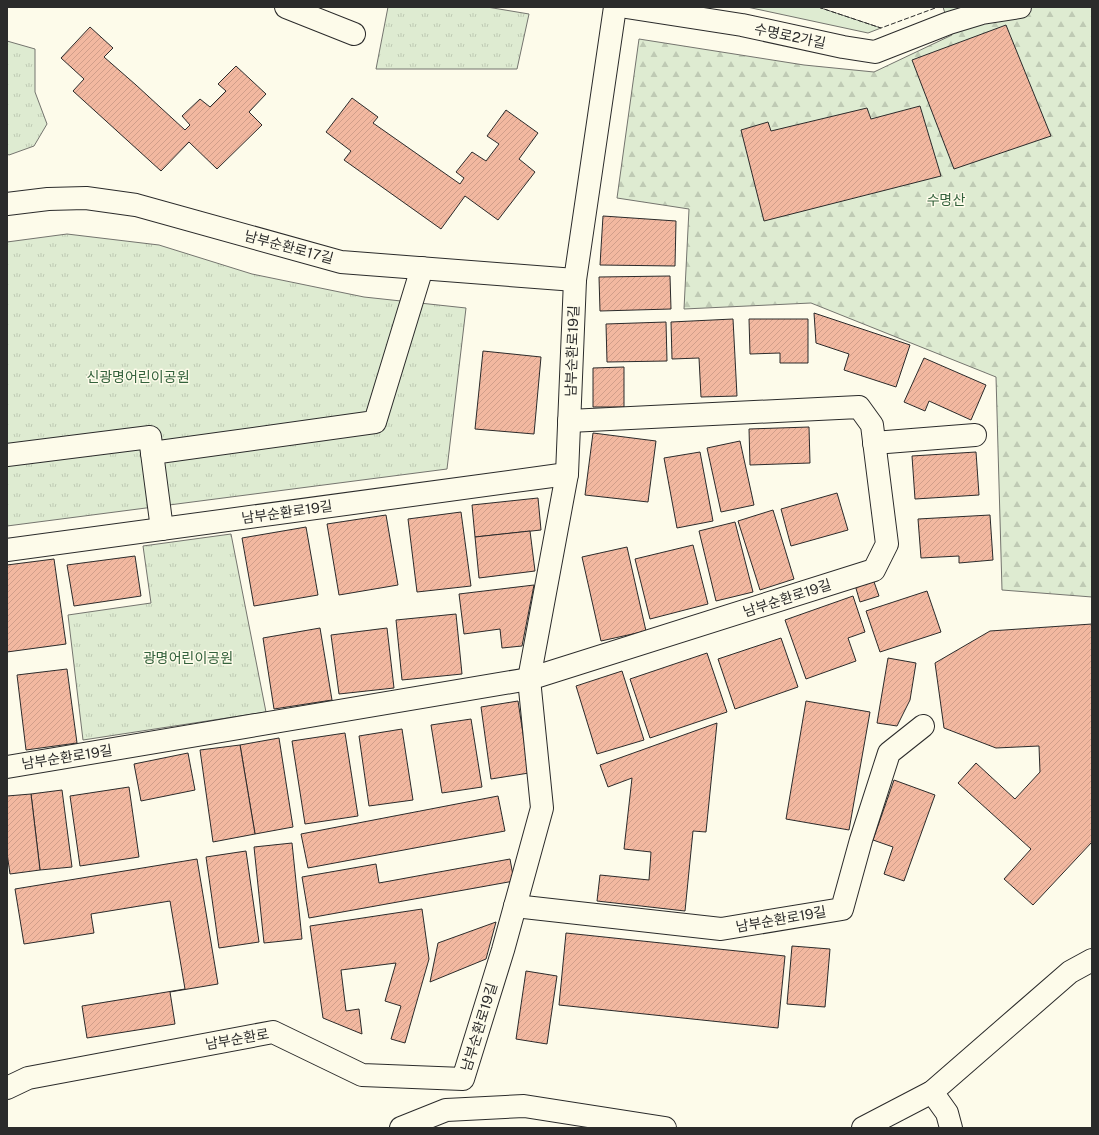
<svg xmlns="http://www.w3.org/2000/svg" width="1099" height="1135" font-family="'Public Sans','Noto Sans KR',sans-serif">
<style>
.green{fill:#deebd1;stroke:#74746e}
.forest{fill:url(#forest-firs);stroke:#74746e}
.park{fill:url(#park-tufts);stroke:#74746e}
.building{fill:url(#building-hatch);stroke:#2b2b2b}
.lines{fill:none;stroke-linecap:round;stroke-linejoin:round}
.minor-casing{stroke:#2b2b2b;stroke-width:24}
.minor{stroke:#fdfbea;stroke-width:22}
.fence{stroke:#2b2b2b;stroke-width:1;stroke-dasharray:5 2;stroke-linecap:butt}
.labels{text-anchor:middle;stroke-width:3;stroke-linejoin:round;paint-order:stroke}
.street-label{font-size:14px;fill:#2b2b2b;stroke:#fdfbea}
.park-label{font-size:14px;fill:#34623c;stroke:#fdfbea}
</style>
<defs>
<pattern id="forest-firs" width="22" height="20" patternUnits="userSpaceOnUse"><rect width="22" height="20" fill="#deebd1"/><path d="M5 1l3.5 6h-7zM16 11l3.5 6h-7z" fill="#bfcab4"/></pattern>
<pattern id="park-tufts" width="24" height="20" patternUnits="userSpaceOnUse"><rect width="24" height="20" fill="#deebd1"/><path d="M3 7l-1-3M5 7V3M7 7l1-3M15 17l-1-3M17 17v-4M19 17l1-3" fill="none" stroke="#bfcab4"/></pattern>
<pattern id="building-hatch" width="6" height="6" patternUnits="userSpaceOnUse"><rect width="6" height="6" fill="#f2b8a0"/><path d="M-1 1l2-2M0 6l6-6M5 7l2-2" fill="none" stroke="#d09e8a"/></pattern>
</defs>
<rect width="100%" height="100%" fill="#fdfbea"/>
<path class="green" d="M 747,7 L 818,7 L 881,28 L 868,33 Z"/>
<path class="forest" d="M 943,7 L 1092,7 L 1092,597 L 1002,590 L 996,377 L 811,303 L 684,309 L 689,209 L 617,198 L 639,39 L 804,65 L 874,72 L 952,35 Z"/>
<g class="park">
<path d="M 388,7 L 487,7 L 529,14 L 517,69 L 376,69 Z"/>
<path d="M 7,41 L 35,49 L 35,92 L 47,124 L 34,146 L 9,155 L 7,154 Z"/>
<path d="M 67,234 L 159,245 L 252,274 L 364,297 L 466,308 L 447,469 L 7,526 L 7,242 Z"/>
<path d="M 231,534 L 266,712 L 83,740 L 68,615 L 151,603 L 143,546 Z"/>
</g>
<g class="building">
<path d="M 1006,25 L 1051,136 L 954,169 L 912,60 Z"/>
<path d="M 90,27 L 113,48 L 104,57 L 136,85 L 185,130 L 190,125 L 182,116 L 200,99 L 210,107 L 226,91 L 218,84 L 236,66 L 266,94 L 249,112 L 262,125 L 217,169 L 189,142 L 161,171 L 73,91 L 84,79 L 61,58 Z"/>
<path d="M 352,98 L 378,117 L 373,123 L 460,184 L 464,178 L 456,172 L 472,152 L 486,161 L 499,144 L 487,136 L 506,110 L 538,133 L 519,159 L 535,172 L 498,220 L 465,196 L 441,229 L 344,160 L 351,151 L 326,132 Z"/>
<path d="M 920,106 L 941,176 L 764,221 L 741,130 L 768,122 L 771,131 L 867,108 L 871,119 Z"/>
<path d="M 603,216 L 676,221 L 675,266 L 600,265 Z"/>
<path d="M 670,276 L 671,309 L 600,311 L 599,277 Z"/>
<path d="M 814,313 L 910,345 L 896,387 L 844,370 L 849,354 L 816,343 Z"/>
<path d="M 733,319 L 737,396 L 701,397 L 699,358 L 672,359 L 671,322 Z"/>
<path d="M 749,319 L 808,319 L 808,363 L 780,363 L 780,353 L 750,354 Z"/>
<path d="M 666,322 L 667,361 L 607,362 L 606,324 Z"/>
<path d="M 483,351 L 541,357 L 534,434 L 475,429 Z"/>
<path d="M 924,358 L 986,385 L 971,420 L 929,401 L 925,411 L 904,402 Z"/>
<path d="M 624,367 L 624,407 L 593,407 L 593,368 Z"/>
<path d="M 809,427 L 810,463 L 750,465 L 749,429 Z"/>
<path d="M 593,433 L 656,441 L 648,502 L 585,495 Z"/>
<path d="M 740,441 L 754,505 L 721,512 L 707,448 Z"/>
<path d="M 700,452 L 713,521 L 677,528 L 664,458 Z"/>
<path d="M 976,452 L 979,495 L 915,499 L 912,456 Z"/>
<path d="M 837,493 L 848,530 L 791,546 L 781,509 Z"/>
<path d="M 538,498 L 541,530 L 475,537 L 472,505 Z"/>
<path d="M 773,510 L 794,579 L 760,590 L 738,521 Z"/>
<path d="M 461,512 L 471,586 L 417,592 L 408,519 Z"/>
<path d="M 386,515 L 398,585 L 339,595 L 327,524 Z"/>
<path d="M 990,515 L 993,560 L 959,563 L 959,556 L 921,558 L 918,519 Z"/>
<path d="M 735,522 L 753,592 L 716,601 L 699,531 Z"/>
<path d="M 306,527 L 318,595 L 254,606 L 242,538 Z"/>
<path d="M 530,531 L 535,571 L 479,578 L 475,537 Z"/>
<path d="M 693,545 L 708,604 L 650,619 L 635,559 Z"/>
<path d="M 627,547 L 646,631 L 601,641 L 582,557 Z"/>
<path d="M 135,556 L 141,596 L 74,606 L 67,565 Z"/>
<path d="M 54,559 L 66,644 L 7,652 L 7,565 Z"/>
<path d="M 873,579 L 879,596 L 860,602 L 855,585 Z"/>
<path d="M 534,585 L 522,646 L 502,648 L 500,629 L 464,634 L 459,594 Z"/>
<path d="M 927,591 L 941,632 L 880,652 L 866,611 Z"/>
<path d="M 853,596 L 865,632 L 848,638 L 856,661 L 806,679 L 785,620 Z"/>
<path d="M 456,614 L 462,674 L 402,680 L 396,620 Z"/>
<path d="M 1092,624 L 1092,842 L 1033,905 L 1004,879 L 1031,849 L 958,783 L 976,763 L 1015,799 L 1040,772 L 1039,746 L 996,748 L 944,728 L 935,663 L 990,631 Z"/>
<path d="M 320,628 L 332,700 L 274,709 L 263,638 Z"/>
<path d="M 387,628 L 394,688 L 339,694 L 331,635 Z"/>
<path d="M 781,638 L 798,687 L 735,709 L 718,659 Z"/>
<path d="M 707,653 L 727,712 L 650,738 L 630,679 Z"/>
<path d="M 888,658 L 916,663 L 910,700 L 897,726 L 877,723 Z"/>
<path d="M 67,669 L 77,743 L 26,750 L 17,675 Z"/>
<path d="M 622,671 L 644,740 L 597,754 L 576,686 Z"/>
<path d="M 518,701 L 529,773 L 491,779 L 481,707 Z"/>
<path d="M 806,701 L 870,712 L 849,830 L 786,819 Z"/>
<path d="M 471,719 L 482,787 L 442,793 L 431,725 Z"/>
<path d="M 717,723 L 706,832 L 693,831 L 685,911 L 597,901 L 600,875 L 649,880 L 651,852 L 624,849 L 632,778 L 608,787 L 600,765 Z"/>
<path d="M 402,729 L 413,800 L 369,806 L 359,736 Z"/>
<path d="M 345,733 L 358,816 L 305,824 L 292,741 Z"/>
<path d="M 279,738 L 293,827 L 255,834 L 240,745 Z"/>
<path d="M 240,745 L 255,834 L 213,842 L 200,750 Z"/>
<path d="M 188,753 L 195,790 L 141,801 L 134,764 Z"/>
<path d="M 894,780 L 935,795 L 904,881 L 884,874 L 893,847 L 873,840 Z"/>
<path d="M 129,787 L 139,857 L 80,866 L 70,796 Z"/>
<path d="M 62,790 L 72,867 L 40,870 L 31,794 Z"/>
<path d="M 31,794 L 40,870 L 10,874 L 7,853 L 7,796 Z"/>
<path d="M 498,796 L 505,831 L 308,868 L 301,834 Z"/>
<path d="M 292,843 L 302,939 L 264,943 L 254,847 Z"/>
<path d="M 246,851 L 259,942 L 219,948 L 206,857 Z"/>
<path d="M 197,859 L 218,984 L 170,992 L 175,1024 L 87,1038 L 82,1006 L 185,989 L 170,901 L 91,914 L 94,933 L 24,944 L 15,889 Z"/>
<path d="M 510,859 L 514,881 L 309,918 L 302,877 L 376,864 L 379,883 Z"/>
<path d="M 422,909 L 429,959 L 405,1043 L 391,1039 L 401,1006 L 385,1001 L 396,963 L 341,970 L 346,1011 L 359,1009 L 362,1034 L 323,1018 L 310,926 Z"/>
<path d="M 496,922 L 486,959 L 430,982 L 438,943 Z"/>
<path d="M 566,933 L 785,956 L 778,1028 L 559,1005 Z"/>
<path d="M 792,946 L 830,949 L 825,1007 L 787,1004 Z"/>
<path d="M 526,971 L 557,976 L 547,1044 L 516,1039 Z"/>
</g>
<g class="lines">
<defs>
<g id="minor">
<path d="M 286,7 L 354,34"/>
<path d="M 626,7 L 742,25 L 843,47 L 875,52 L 949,23 L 982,13 L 1020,7"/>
<path d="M 7,204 L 48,199 L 86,198 L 136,205 L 341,262 L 575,280"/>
<path d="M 874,443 L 975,435"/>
<path d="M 7,455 L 150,437 L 152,453"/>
<path d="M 162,529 L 152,453 L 375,422 L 422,268"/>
<path d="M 7,550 L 567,474"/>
<path d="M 7,767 L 529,679 L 874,570 L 887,544 L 872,425 L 859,407 L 569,421"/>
<path d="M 515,906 L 721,929 L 842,909 L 861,840 L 889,753 L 923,726"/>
<path d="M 7,1088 L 28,1078 L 273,1032 L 362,1075 L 463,1079 L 503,950 L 542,808 L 529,679 L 567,474 L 575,280 L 615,7"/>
<path d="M 932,1092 L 947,1113 L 951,1128"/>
<path d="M 401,1128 L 446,1110 L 524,1106 L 665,1128"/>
<path d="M 863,1128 L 932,1092 L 1070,972 L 1092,960"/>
</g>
</defs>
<use href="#minor" class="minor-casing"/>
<use href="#minor" class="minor"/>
<path class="fence" d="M 818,7 L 881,28 L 938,7"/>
</g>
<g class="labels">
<g class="street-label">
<text transform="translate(790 36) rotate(12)" y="5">수명로2가길</text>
<text transform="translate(289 247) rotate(15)" y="5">남부순환로17길</text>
<text transform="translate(572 351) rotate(-88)" y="5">남부순환로19길</text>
<text transform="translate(287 512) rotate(-8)" y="5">남부순환로19길</text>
<text transform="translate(787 598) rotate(-18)" y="5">남부순환로19길</text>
<text transform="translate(67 757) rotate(-9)" y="5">남부순환로19길</text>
<text transform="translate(781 919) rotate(-10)" y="5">남부순환로19길</text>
<text transform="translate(479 1027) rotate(-73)" y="5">남부순환로19길</text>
<text transform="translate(237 1039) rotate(-10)" y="5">남부순환로</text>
</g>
<g class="park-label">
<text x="946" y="205">수명산</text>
<text x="138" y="382">신광명어린이공원</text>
<text x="188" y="663">광명어린이공원</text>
</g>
</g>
<rect width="1099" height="1135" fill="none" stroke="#2b2b2b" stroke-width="16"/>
</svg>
